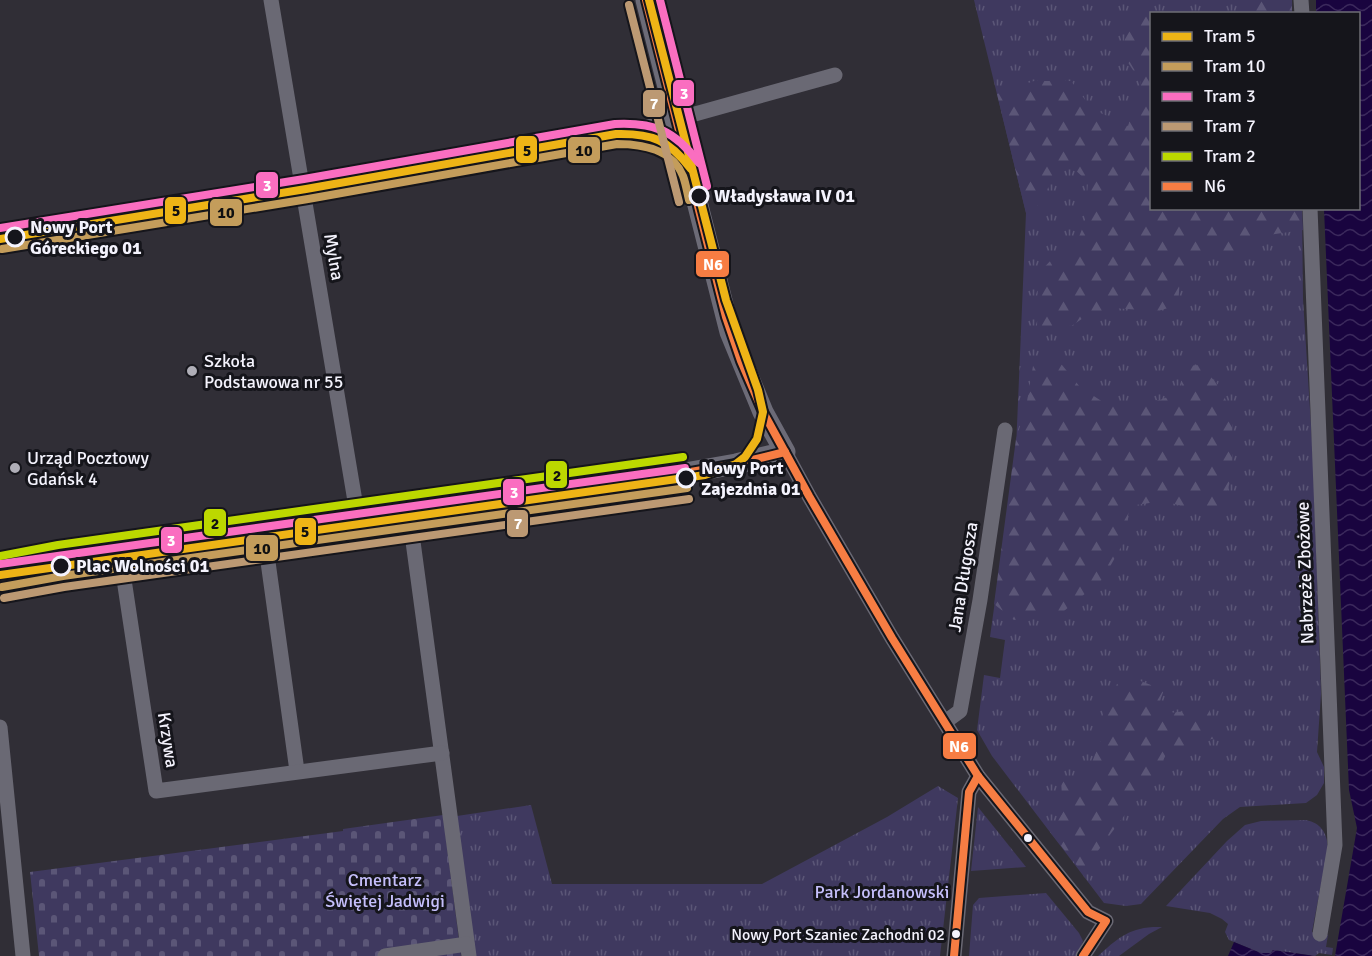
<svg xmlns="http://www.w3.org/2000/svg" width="1372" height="956" font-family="Signika,sans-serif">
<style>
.grass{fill:url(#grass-tufts)}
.forest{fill:url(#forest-firs)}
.cemetery{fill:url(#cemetery-stones)}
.water{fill:url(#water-waves)}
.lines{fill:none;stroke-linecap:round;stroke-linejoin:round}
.street{stroke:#6a6974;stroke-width:15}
.secondary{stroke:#6c6b77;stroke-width:21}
.bus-1-casing{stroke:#15151b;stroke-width:12}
.bus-1{stroke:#f77d43;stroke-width:8}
.tram-1-casing{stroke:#15151b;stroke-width:12}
.tram-2-casing{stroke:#15151b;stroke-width:12}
.tram-3-casing{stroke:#15151b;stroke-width:12}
.tram-4-casing{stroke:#15151b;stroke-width:12}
.tram-5-casing{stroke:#15151b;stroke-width:12}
.tram-1{stroke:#eeb416;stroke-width:8}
.tram-2{stroke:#c49d5b;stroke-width:8}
.tram-3{stroke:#fa6ec0;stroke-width:8}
.tram-4{stroke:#bc9973;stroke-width:8}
.tram-5{stroke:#bcd800;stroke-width:8}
.stop-dot{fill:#15151b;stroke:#f4f3fd;stroke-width:3}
.poi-dot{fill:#afaeb7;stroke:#15151b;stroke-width:2}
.bus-dot{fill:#f4f3fd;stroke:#15151b;stroke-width:2}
.labels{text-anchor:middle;stroke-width:6;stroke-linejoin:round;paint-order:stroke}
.bus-label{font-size:16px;fill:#f4f3fd;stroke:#15151b;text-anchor:end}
.stop-label{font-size:18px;font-weight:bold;fill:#f4f3fd;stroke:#15151b;text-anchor:start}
.street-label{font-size:18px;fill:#f4f3fd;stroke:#15151b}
.poi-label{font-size:18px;fill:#f4f3fd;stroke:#15151b;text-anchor:start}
.park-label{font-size:18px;fill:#c5bffb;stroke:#15151b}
.line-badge{stroke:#15151b;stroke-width:2}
.badge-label{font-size:16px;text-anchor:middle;font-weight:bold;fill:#fff}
.pale-badge-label{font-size:16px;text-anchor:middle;font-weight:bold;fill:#111}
</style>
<defs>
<pattern id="grass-tufts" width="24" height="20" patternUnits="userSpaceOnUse" patternTransform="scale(1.5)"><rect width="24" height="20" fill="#3f395f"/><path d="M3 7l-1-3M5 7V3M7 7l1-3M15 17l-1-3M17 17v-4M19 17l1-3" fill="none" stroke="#5b5677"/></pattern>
<pattern id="forest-firs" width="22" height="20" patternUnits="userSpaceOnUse" patternTransform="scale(1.5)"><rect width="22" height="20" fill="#3f395f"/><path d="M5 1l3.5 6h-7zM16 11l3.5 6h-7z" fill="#5b5677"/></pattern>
<pattern id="cemetery-stones" width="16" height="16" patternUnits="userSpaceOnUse" patternTransform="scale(1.5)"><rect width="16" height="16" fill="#3f395f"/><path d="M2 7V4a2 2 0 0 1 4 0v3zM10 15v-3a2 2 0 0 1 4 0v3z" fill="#5b5677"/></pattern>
<pattern id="water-waves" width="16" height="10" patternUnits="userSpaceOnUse" patternTransform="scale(1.5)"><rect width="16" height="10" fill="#19043f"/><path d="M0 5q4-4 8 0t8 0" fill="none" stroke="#3b295c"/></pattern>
</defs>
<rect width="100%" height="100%" fill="#302e36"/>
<g class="grass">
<path d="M 974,0 L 1292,0 L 1292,13 L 1152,14 L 1152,208 L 1302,209 L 1303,299 L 1313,457 L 1321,694 L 1317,752 L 1324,767 L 1324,783 L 1317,795 L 1306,803 L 1240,807 L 1223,819 L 1141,904 L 1126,906 L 1104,903 L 992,756 L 977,730 L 984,675 L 1000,678 L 1005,640 L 990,637 L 1016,449 L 1026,213 Z"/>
<path d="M 938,786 L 958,798 L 940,956 L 475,956 L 457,816 L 531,805 L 552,884 L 762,884 L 887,817 Z"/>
<path d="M 978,807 L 1026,867 L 971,871 Z"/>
<path d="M 1306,820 C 1321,823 1327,833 1328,848 L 1312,932 L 1328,935 L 1326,947 L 1333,948 L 1332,955 L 1319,953 L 1315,956 L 1273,950 L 1271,953 L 1261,953 L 1229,940 L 1225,932 L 1228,924 L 1222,919 L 1210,913 L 1166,906 L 1227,841 L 1245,825 L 1261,821 Z"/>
<path d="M 1046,893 L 1079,933 L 1083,941 L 1077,956 L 969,956 L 973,905 L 979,898 Z"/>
<path d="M 1153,927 L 1162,927 L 1149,934 L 1119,956 L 1098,956 C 1117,939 1127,929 1153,927 Z"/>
</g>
<g class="forest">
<path d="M 1249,0 L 1292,0 L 1292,13 L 1251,13 Z"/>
<path d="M 1151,14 L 1152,208 L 1302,209 L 1303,230 L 1262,236 L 1243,253 L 1206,253 L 1180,278 L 1178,305 L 1158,311 L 1112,308 L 1086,316 L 1073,325 L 1054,330 L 1037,329 L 1038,274 L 1053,258 L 1074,249 L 1085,222 L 1088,182 L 1069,164 L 1054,178 L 1036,208 L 1026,213 L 997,94 L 1034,81 L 1071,81 L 1092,109 L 1128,126 L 1141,82 L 1123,55 L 1126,25 Z"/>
<path d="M 1045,356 L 1062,365 L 1080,387 L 1106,404 L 1160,400 L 1182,391 L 1182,366 L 1200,365 L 1219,386 L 1232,413 L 1232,473 L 1224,505 L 1197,510 L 1163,501 L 1129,506 L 1126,538 L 1103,579 L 1064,611 L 1042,613 L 1014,620 L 994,604 L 1016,439 L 1026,407 L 1033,366 Z"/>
<path d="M 1130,677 L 1164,690 L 1159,703 L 1170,713 L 1209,708 L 1216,738 L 1170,749 L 1136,800 L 1082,872 L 1050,832 L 1063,812 L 1061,780 L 1082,779 L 1087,775 L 1102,737 L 1103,711 L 1117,684 Z"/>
</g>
<path class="cemetery" d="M 443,815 L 461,956 L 39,956 L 30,872 L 343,831 L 343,829 Z"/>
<g class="water">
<path d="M 1316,0 L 1372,0 L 1372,956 L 1335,956 L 1357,828 L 1349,790 L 1324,209 L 1358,208 L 1358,14 L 1316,13 Z"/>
<path d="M 1234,942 L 1261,953 L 1271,953 L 1273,950 L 1315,956 L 1228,956 Z"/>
</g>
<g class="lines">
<g class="street">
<path d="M 271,0 L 358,519"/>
<path d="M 1301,0 L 1302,14"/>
<path d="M 1310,208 L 1335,845 L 1320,934"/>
<path d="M 0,241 L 303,193 L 616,136 L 835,75"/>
<path d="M 785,452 L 809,496 L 892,638 L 978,776 L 1088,912 L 1106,921 L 1083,956"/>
<path d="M 409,512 L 469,956"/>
<path d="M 264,533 L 297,771"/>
<path d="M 120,553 L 156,791 L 442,753"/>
<path d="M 945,722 L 960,711 L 980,600 L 1005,430"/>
<path d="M 0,727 L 23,956"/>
<path d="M 385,956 L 467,944"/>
<path d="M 954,956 L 969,792 L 978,776"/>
</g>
<path class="secondary" d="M 0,570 L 685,473 L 736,464 L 785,452 L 763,412 L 730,332 L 646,0"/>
<defs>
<g id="bus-1">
<path d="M 646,0 L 726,317 L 741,361 L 763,412 L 809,496 L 892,638 L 978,776 L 1088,912 L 1106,921 L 1083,956"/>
<path d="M 0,570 L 685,473 L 736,464 L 785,452"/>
<path d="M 954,956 L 969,792 L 978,776"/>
</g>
</defs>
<use href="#bus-1" class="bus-1-casing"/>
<use href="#bus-1" class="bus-1"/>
<defs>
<g id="tram-1">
<path d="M 0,239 L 306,189 L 616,134 C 652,133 669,140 691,169"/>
<path d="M 0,575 L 705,475 L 736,464 L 745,457 L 757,439 L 763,412 L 758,390 L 726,300 L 649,0"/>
</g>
<g id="tram-2">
<path d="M 2,249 L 308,199 L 617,144 C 643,144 672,149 683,176 C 686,184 687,192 689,200"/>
<path d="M 2,587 L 63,576 L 687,488"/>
</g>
<g id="tram-3">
<path d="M 660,0 L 707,186"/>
<path d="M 0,228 L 304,179 L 615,124 C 655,122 675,131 699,163"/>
<path d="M 0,564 L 685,468"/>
</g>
<g id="tram-4">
<path d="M 629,5 L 679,202"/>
<path d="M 4,598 L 64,587 L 689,499"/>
</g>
<path id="tram-5" d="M 0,556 L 58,545 L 683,457"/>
</defs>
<use href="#tram-1" class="tram-1-casing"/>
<use href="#tram-2" class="tram-2-casing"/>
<use href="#tram-3" class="tram-3-casing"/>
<use href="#tram-4" class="tram-4-casing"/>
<use href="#tram-5" class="tram-5-casing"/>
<use href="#tram-1" class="tram-1"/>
<use href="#tram-2" class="tram-2"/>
<use href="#tram-3" class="tram-3"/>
<use href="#tram-4" class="tram-4"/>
<use href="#tram-5" class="tram-5"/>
</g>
<g class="stop-dot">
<circle cx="699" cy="196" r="9"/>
<circle cx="15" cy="237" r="9"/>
<circle cx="686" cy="478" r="9"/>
<circle cx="61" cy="566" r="9"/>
</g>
<g class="poi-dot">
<circle cx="192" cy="371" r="6"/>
<circle cx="15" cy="468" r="6"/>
</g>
<g class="bus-dot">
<circle cx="1028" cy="838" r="5"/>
<circle cx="956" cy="934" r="5"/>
</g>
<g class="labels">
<g class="bus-label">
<text x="945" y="940">Nowy Port Szaniec Zachodni 02</text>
</g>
<g class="stop-label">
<text x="714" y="202">Władysława IV 01</text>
<text x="30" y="233">Nowy Port<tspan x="30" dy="21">Góreckiego 01</tspan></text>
<text x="701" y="474">Nowy Port<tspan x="701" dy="21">Zajezdnia 01</tspan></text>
<text x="76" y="572">Plac Wolności 01</text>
</g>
<g class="street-label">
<text transform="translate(334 257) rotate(80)" y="6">Mylna</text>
<text transform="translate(1305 573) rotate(-92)" y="6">Nabrzeże Zbożowe</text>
<text transform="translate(963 577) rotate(-81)" y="6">Jana Długosza</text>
<text transform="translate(168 740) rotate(81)" y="6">Krzywa</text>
</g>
<g class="poi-label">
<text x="204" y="367">Szkoła<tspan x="204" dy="21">Podstawowa nr 55</tspan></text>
<text x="27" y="464">Urząd Pocztowy<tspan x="27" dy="21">Gdańsk 4</tspan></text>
</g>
<g class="park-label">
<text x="385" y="886">Cmentarz<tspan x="385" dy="21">Świętej Jadwigi</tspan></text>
<text x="882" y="898">Park Jordanowski</text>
</g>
</g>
<g class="line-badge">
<rect x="672" y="79" width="23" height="28" rx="6" fill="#fa6ec0"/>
<rect x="642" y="89" width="24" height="29" rx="6" fill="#bc9973"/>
<rect x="515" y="135" width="23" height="29" rx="6" fill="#eeb416"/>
<rect x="567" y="136" width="34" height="28" rx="6" fill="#c49d5b"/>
<rect x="255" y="171" width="24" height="28" rx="6" fill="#fa6ec0"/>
<rect x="164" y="196" width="23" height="29" rx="6" fill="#eeb416"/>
<rect x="209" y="198" width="34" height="29" rx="6" fill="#c49d5b"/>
<rect x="695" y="250" width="35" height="28" rx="6" fill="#f77d43"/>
<rect x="545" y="460" width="23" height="29" rx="6" fill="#bcd800"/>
<rect x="502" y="478" width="23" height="28" rx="6" fill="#fa6ec0"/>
<rect x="203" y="508" width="24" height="29" rx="6" fill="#bcd800"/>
<rect x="506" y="509" width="23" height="29" rx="6" fill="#bc9973"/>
<rect x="294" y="517" width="23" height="29" rx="6" fill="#eeb416"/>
<rect x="160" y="526" width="23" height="28" rx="6" fill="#fa6ec0"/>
<rect x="245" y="534" width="34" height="28" rx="6" fill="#c49d5b"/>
<rect x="942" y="732" width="35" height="28" rx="6" fill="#f77d43"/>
</g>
<g class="badge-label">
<text x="684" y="99">3</text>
<text x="654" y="109">7</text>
<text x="267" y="191">3</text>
<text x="713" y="270">N6</text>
<text x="514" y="498">3</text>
<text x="518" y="529">7</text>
<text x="171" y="546">3</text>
<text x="959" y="752">N6</text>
</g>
<g class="pale-badge-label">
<text x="527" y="156">5</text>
<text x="584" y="156">10</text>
<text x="176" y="216">5</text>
<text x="226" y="218">10</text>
<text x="557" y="481">2</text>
<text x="215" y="529">2</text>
<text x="305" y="537">5</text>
<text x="262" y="554">10</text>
</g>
<rect x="1150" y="12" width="210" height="198" fill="#15151b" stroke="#6e6e75" stroke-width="1.5"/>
<rect x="1162" y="32" width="30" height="9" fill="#eeb416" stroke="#6e6e75" stroke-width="1.5"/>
<text x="1204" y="42" font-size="18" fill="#f4f3fd">Tram 5</text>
<rect x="1162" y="62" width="30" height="9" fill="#c49d5b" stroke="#6e6e75" stroke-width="1.5"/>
<text x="1204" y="72" font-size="18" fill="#f4f3fd">Tram 10</text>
<rect x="1162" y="92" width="30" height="9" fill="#fa6ec0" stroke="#6e6e75" stroke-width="1.5"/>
<text x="1204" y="102" font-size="18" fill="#f4f3fd">Tram 3</text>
<rect x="1162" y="122" width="30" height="9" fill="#bc9973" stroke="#6e6e75" stroke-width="1.5"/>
<text x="1204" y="132" font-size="18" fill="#f4f3fd">Tram 7</text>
<rect x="1162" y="152" width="30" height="9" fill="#bcd800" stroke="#6e6e75" stroke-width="1.5"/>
<text x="1204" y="162" font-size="18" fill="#f4f3fd">Tram 2</text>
<rect x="1162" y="182" width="30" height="9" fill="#f77d43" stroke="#6e6e75" stroke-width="1.5"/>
<text x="1204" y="192" font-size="18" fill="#f4f3fd">N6</text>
</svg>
